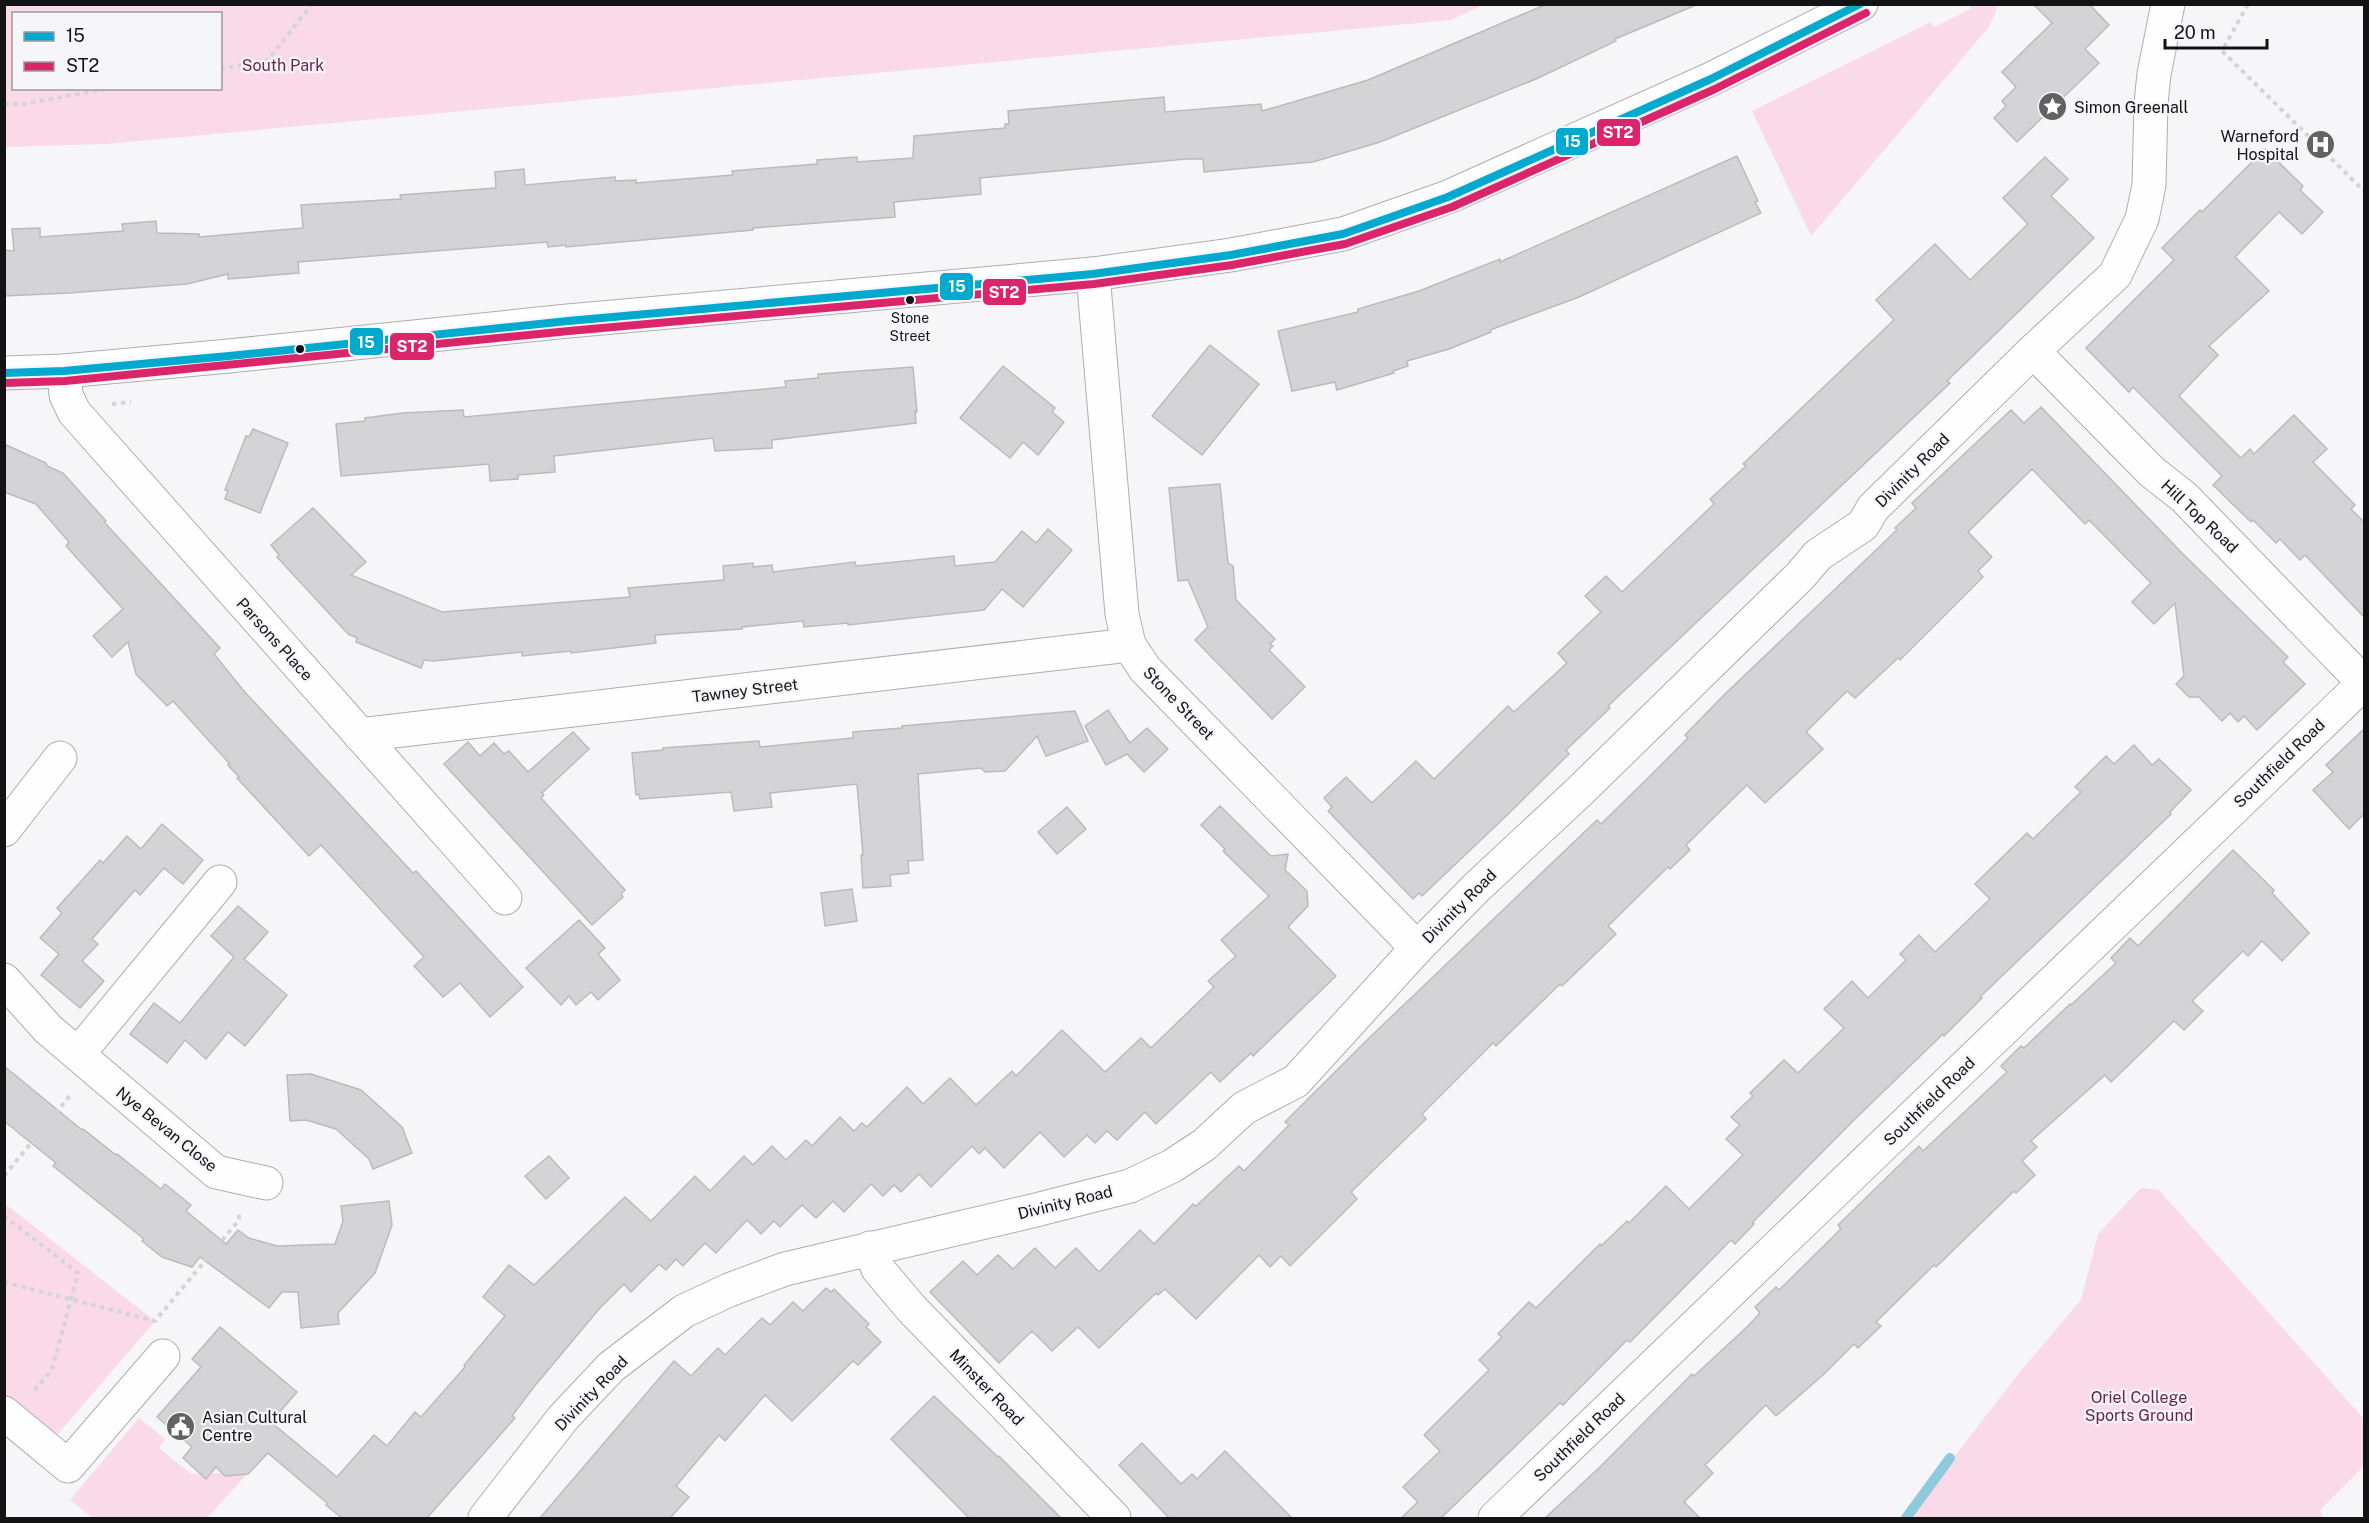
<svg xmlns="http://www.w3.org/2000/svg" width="2369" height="1523" font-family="'Public Sans',sans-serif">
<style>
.green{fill:#fad9e9;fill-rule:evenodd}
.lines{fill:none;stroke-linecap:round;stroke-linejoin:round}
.stream{stroke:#8ccadc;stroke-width:10}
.building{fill:#d4d3d5;stroke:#bbbbbd;stroke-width:1.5}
.minor-casing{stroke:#aeaeb0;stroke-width:35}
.path{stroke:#d4d4d5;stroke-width:4;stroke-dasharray:4.5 4.5;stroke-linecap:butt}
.minor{stroke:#fefefe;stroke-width:33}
.bus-1-casing{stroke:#f5f5fa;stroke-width:12}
.bus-2-casing{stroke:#f5f5fa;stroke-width:12}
.bus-1{stroke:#00a9ce;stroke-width:8}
.bus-2{stroke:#db256b;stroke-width:8}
.bus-dot{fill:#131314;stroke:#f5f5fa;stroke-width:2}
.labels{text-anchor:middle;stroke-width:4.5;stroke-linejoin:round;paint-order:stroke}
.bus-label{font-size:14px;fill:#131314;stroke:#f5f5fa}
.park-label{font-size:16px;fill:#6d1e4a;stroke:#f5f5fa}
.poi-label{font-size:16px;fill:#131314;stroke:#f5f5fa;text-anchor:start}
.street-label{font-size:16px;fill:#131314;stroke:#f5f5fa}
.line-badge{stroke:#f5f5fa;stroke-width:2}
.badge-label{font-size:16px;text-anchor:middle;font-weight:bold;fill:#fff}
</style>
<rect width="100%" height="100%" fill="#f6f6f9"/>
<g class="green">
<path d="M 4,5 L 5,4 L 1483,5 L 1451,20 L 106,144 L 5,147 ZM 14,14 L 220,14 L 220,88 L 14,88 Z"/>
<path d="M 1969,5 L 1997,5 L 1995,14 L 1988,28 L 1811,236 L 1752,111 L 1931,22 L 1934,27 L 1971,9 Z"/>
<path d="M 2141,1188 L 2159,1190 L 2364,1419 L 2364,1466 L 2320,1510 L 2323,1518 L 1907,1518 L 2019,1373 L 2081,1300 L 2098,1234 Z"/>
<path d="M 4,1203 L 155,1321 L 46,1448 L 5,1413 Z"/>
<path d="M 139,1418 L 165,1439 L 159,1448 L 191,1474 L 249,1472 L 207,1518 L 93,1518 L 70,1500 Z"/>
</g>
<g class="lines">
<path class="stream" d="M 1906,1518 L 1950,1458"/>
</g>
<g class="building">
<path d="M 1547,4 L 1696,5 L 1615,39 L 1616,41 L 1536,79 L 1380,142 L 1313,162 L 1204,172 L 1203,159 L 1186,159 L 980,178 L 981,194 L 894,202 L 895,217 L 753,228 L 753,230 L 566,247 L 566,245 L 548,247 L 547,242 L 298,262 L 299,273 L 228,279 L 228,274 L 187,284 L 69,293 L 4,296 L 4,250 L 14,251 L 12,229 L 40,228 L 40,237 L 123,231 L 122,224 L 156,221 L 157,233 L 199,234 L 199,237 L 303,228 L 301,205 L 401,199 L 400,195 L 496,188 L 495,172 L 524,169 L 525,185 L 615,177 L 615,181 L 636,180 L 636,183 L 733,175 L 732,171 L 817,164 L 817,160 L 857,157 L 857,162 L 913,158 L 914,136 L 1005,128 L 1005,124 L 1009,124 L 1008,111 L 1164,97 L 1165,112 L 1261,104 L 1262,111 L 1368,80 Z"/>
<path d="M 2033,4 L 2089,4 L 2109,25 L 2085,49 L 2099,63 L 2017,142 L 1994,118 L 2006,106 L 2002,101 L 2016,87 L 2002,72 L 2052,23 Z"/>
<path d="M 2265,149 L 2303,186 L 2300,190 L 2323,212 L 2302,234 L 2279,212 L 2235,257 L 2269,291 L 2209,346 L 2218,355 L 2179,396 L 2241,458 L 2250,449 L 2254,454 L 2294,415 L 2327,449 L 2313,462 L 2355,505 L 2351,509 L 2364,522 L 2364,617 L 2305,555 L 2300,560 L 2280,539 L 2276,543 L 2253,520 L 2251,522 L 2213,485 L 2222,476 L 2133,387 L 2129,392 L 2086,348 L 2174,260 L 2162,248 L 2200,210 L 2202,212 Z"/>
<path d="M 1737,156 L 1758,201 L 1755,202 L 1761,213 L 1579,297 L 1490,330 L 1491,332 L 1449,349 L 1407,361 L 1408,366 L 1393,371 L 1394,373 L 1337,390 L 1335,382 L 1292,391 L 1278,331 L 1358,312 L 1358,309 L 1419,291 L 1500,259 L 1500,262 Z"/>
<path d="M 2045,157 L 2068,179 L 2051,196 L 2094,238 L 1947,381 L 1950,383 L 1608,706 L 1610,708 L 1566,750 L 1569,754 L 1504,818 L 1422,896 L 1419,893 L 1413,899 L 1328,811 L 1332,807 L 1324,798 L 1346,777 L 1372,803 L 1416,761 L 1434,779 L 1508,706 L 1514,712 L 1567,663 L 1558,653 L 1601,612 L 1585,596 L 1606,576 L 1622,592 L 1714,504 L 1710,499 L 1746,466 L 1743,464 L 1894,320 L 1876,300 L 1915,263 L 1935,244 L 1970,280 L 2028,224 L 2003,198 Z"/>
<path d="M 1210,345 L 1259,384 L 1202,455 L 1152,416 Z"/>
<path d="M 1003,366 L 1055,408 L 1052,412 L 1064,422 L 1038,455 L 1023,442 L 1010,458 L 960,418 Z"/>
<path d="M 913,367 L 917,412 L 915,411 L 916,423 L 772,440 L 772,448 L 715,451 L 713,438 L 554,456 L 555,472 L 518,475 L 518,479 L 490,481 L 489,464 L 341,476 L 336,424 L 365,421 L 365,418 L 403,413 L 463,410 L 464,417 L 786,387 L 785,381 L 818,378 L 818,374 Z"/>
<path d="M 2041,407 L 2182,553 L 2288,657 L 2283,662 L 2305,684 L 2257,730 L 2244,716 L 2238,722 L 2230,713 L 2222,721 L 2199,697 L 2189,697 L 2176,684 L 2184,676 L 2175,603 L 2154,624 L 2132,602 L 2151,583 L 2089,520 L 2085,524 L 2032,469 L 1968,532 L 1992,557 L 1978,571 L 1983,577 L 1900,660 L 1898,658 L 1855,698 L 1847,691 L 1806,732 L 1823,749 L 1765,803 L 1747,785 L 1686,845 L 1690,850 L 1670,869 L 1668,867 L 1608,926 L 1616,934 L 1562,986 L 1560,984 L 1496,1046 L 1493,1043 L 1422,1114 L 1426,1119 L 1351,1192 L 1357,1199 L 1290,1266 L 1281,1256 L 1270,1267 L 1259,1255 L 1196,1319 L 1165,1289 L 1158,1295 L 1156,1293 L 1099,1348 L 1078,1327 L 1052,1351 L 1032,1331 L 999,1363 L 930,1292 L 963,1261 L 977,1275 L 998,1255 L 1013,1269 L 1035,1248 L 1055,1268 L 1076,1248 L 1099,1272 L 1140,1230 L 1154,1244 L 1193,1204 L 1196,1206 L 1239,1166 L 1244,1171 L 1289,1125 L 1285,1122 L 1364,1043 L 1597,820 L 1601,824 L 1647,779 L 1688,738 L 1685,735 L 1724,695 L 1897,530 L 1895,528 L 1916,508 L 1912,503 L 2011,410 L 2024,423 Z"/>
<path d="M 253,429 L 288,443 L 260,513 L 225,499 L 228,490 L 225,490 L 246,436 L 249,437 Z"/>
<path d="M 4,444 L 46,463 L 47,466 L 63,473 L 106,521 L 104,522 L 220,648 L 214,654 L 243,690 L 413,873 L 416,871 L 523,987 L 490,1017 L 460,983 L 443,997 L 414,966 L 424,957 L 321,845 L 309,856 L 237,778 L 239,777 L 228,765 L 229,763 L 173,701 L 167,706 L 136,674 L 128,642 L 112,657 L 93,636 L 123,609 L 66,546 L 69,542 L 36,504 L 4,492 Z"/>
<path d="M 1220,484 L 1228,563 L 1233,566 L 1236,600 L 1275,639 L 1270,644 L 1273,646 L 1269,650 L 1305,687 L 1272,719 L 1195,640 L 1208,627 L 1188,580 L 1178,581 L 1169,488 Z"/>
<path d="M 313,508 L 366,562 L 351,575 L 442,612 L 630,597 L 628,588 L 724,580 L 723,566 L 753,563 L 753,567 L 772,565 L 773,572 L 855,562 L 856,566 L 954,556 L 955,566 L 995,562 L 1022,531 L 1036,543 L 1048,529 L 1072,550 L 1023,607 L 1002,589 L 984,610 L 848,625 L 848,623 L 804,627 L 803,621 L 742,627 L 742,629 L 655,635 L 656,643 L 571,653 L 571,651 L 522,656 L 522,652 L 434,661 L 424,660 L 421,668 L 356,642 L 357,638 L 348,634 L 277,557 L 279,555 L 271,545 Z"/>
<path d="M 1108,710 L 1130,743 L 1147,728 L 1168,749 L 1144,772 L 1127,754 L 1106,765 L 1085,726 Z"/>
<path d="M 1075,711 L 1088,741 L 1046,756 L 1037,736 L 1005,771 L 985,772 L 981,768 L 918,774 L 923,860 L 908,861 L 909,873 L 890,875 L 891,886 L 863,888 L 861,855 L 863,855 L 857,784 L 770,793 L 772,807 L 734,811 L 731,792 L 640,799 L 639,794 L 636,795 L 632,753 L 663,750 L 663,748 L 759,741 L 760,747 L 853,738 L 853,732 L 902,728 L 902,726 Z"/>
<path d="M 2364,729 L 2364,814 L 2349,829 L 2313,790 L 2333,772 L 2326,765 Z"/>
<path d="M 573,732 L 589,749 L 542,793 L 544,795 L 541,798 L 625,890 L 621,894 L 623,897 L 592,925 L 444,764 L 468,742 L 480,756 L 494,743 L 504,754 L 509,751 L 528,772 Z"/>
<path d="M 2134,745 L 2152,765 L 2159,759 L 2191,790 L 2170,812 L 2171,814 L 1980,997 L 1982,998 L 1944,1036 L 1943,1034 L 1855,1119 L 1752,1223 L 1754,1224 L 1735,1244 L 1731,1240 L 1630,1342 L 1627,1340 L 1563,1405 L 1560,1403 L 1441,1518 L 1401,1518 L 1418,1502 L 1403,1487 L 1440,1451 L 1424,1435 L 1489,1370 L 1479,1360 L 1502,1337 L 1498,1334 L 1529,1302 L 1536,1308 L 1600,1244 L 1601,1246 L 1627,1221 L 1629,1223 L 1666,1186 L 1689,1209 L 1743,1155 L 1726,1139 L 1740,1125 L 1731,1117 L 1753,1096 L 1750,1093 L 1784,1060 L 1798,1073 L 1844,1028 L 1824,1009 L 1852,981 L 1868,998 L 1906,960 L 1900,954 L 1919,935 L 1935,952 L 1990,899 L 1975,884 L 2027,833 L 2033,839 L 2081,792 L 2075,787 L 2106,756 L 2114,764 Z"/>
<path d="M 1220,806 L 1271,856 L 1288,854 L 1285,870 L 1307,891 L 1308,906 L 1288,927 L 1336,976 L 1253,1056 L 1251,1053 L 1220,1082 L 1211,1072 L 1156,1124 L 1145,1112 L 1117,1140 L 1107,1131 L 1095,1143 L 1087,1135 L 1064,1157 L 1040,1132 L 1004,1168 L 985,1148 L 979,1154 L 972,1146 L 931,1187 L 919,1174 L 901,1192 L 894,1185 L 883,1196 L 871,1184 L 844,1212 L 833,1201 L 816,1218 L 802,1205 L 780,1227 L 774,1221 L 761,1234 L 747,1220 L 716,1253 L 705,1243 L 683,1266 L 676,1259 L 666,1270 L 659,1264 L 631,1292 L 624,1284 L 599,1309 L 533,1388 L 512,1416 L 515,1418 L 427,1518 L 342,1518 L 326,1505 L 327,1503 L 268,1453 L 248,1474 L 225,1476 L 216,1467 L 206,1479 L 183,1458 L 192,1447 L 157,1417 L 201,1367 L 192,1359 L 220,1327 L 297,1392 L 271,1422 L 337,1477 L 374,1435 L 387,1446 L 415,1412 L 421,1417 L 465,1367 L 464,1365 L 505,1316 L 483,1297 L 509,1265 L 534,1285 L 625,1197 L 651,1221 L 695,1176 L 710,1191 L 744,1156 L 753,1165 L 772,1146 L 786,1160 L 806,1140 L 812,1146 L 840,1117 L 854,1131 L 862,1123 L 867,1127 L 907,1087 L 923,1104 L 950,1078 L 976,1105 L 1012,1071 L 1016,1076 L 1062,1030 L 1105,1072 L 1141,1038 L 1151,1048 L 1214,987 L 1208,981 L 1236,956 L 1221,940 L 1269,896 L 1223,851 L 1225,849 L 1201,825 Z"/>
<path d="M 1067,807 L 1086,829 L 1057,854 L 1038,832 Z"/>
<path d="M 162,824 L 203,860 L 183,884 L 164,868 L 140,895 L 135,890 L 92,939 L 98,944 L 82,961 L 104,981 L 80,1008 L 41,975 L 59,954 L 40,938 L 62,913 L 57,908 L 100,860 L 103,863 L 127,836 L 141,849 Z"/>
<path d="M 2233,850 L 2274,890 L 2272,893 L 2309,933 L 2282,961 L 2262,941 L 2248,956 L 2243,951 L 2192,1001 L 2203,1011 L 2184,1030 L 2174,1021 L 2111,1082 L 2105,1075 L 2031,1141 L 2037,1147 L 2022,1161 L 2035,1175 L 2016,1193 L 2014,1191 L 1936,1267 L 1934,1265 L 1876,1322 L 1881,1326 L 1858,1348 L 1854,1344 L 1823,1375 L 1776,1416 L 1766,1405 L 1705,1465 L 1713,1473 L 1684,1502 L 1700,1518 L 1545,1518 L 1600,1467 L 1692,1374 L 1694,1376 L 1747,1327 L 1760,1313 L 1755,1307 L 1776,1287 L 1779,1290 L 1841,1229 L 1838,1225 L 1919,1146 L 1923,1151 L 2007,1072 L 2001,1066 L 2021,1046 L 2024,1048 L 2070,1004 L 2071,1005 L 2116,963 L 2111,958 L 2130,938 L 2138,946 Z"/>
<path d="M 852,889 L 857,921 L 825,926 L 821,893 Z"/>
<path d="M 238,906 L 268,932 L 244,959 L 287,995 L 245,1046 L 228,1032 L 206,1059 L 185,1040 L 167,1063 L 130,1034 L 154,1003 L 180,1023 L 234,957 L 211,936 Z"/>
<path d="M 579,920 L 605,948 L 598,954 L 620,980 L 598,1000 L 591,992 L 576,1005 L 569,996 L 561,1005 L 526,968 Z"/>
<path d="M 4,1066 L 82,1130 L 83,1129 L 116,1155 L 117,1154 L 161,1189 L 165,1184 L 191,1205 L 186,1211 L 226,1244 L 238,1230 L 249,1238 L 277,1246 L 335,1244 L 343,1221 L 341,1206 L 389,1201 L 392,1225 L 375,1273 L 338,1313 L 339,1324 L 301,1328 L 298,1292 L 282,1292 L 269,1308 L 200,1257 L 192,1267 L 162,1257 L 142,1241 L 144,1239 L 53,1166 L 56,1163 L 4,1121 Z"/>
<path d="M 311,1074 L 361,1090 L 402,1127 L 412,1153 L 373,1169 L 369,1159 L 336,1129 L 306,1120 L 290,1121 L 287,1075 Z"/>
<path d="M 549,1156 L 569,1178 L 546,1199 L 525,1176 Z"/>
<path d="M 826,1288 L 831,1292 L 834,1289 L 869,1324 L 866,1327 L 881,1342 L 858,1365 L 853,1361 L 792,1421 L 765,1395 L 725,1441 L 719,1435 L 676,1486 L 689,1497 L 670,1518 L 540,1518 L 674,1361 L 691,1376 L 718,1348 L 725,1355 L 762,1318 L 770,1325 L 793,1302 L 803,1311 Z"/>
<path d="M 934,1396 L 998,1457 L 999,1456 L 1061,1518 L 969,1518 L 891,1439 Z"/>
<path d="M 1142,1443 L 1181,1484 L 1192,1474 L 1197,1479 L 1225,1451 L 1292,1518 L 1169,1518 L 1119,1465 Z"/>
</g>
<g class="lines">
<defs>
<g id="minor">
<path d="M 1093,274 L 1122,614 L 1129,645 L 1145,669 L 1417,948"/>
<path d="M 2033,351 L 2152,472 L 2184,497 L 2364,683"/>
<path d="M 64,371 L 66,395 L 74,412 L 505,898"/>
<path d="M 4,373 L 64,371 L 229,356 L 568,321 L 1093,274 L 1231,255 L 1343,234 L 1448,197 L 1711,79 L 1861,4"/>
<path d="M 360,735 L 1129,645"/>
<path d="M 4,830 L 60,758"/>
<path d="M 4,980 L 48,1029 L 216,1172 L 266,1183"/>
<path d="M 78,1054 L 220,882"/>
<path d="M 870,1248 L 878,1269 L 911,1308 L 1114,1518"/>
<path d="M 4,1413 L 68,1466 L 163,1356"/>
<path d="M 485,1518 L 563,1418 L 611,1367 L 684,1311 L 729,1290 L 785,1269 L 1032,1211 L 1130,1186 L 1172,1166 L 1204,1145 L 1244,1108 L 1296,1081 L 1417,948 L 1477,887 L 1580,791 L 1800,576 L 1818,555 L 1863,525 L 1873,508 L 2033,351 L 2115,275 L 2142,219 L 2149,185 L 2151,103 L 2154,74 L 2168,4"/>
<path d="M 1495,1518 L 2364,683"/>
</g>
</defs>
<use href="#minor" class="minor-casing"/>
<g class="path">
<path d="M 2248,4 L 2222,51 L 2364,191"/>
<path d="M 220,69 L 268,60 L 312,4"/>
<path d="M 4,104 L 24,104 L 110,88"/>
<path d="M 112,404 L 131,402"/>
<path d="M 4,1176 L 72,1093"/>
<path d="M 4,1216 L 78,1273 L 52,1370 L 32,1393"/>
<path d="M 4,1282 L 155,1321 L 239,1220 L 239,1211"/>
</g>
<use href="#minor" class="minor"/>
<defs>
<path id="bus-1" d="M 4,373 L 64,371 L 229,356 L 568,321 L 1093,274 L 1231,255 L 1343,234 L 1448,197 L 1711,79 L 1860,4"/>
<path id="bus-2" d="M 4,383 L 65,381 L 569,331 L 1094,284 L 1232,265 L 1345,244 L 1452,207 L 1715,89 L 1866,13"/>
</defs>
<use href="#bus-1" class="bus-1-casing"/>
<use href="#bus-2" class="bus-2-casing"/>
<use href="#bus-1" class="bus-1"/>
<use href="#bus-2" class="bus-2"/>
</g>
<defs>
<symbol id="sight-disc" viewBox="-11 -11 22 22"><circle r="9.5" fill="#626264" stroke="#f5f5fa"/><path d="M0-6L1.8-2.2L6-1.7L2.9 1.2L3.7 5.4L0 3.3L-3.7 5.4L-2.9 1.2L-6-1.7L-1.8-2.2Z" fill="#fff"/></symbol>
<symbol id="hospital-disc" viewBox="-11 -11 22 22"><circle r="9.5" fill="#626264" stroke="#f5f5fa"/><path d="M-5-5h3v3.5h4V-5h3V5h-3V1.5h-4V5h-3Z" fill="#fff"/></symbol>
<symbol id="civic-disc" viewBox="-11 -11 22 22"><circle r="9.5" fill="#626264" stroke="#f5f5fa"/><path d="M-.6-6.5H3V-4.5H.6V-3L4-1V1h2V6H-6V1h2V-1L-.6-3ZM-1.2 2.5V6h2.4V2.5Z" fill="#fff"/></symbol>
</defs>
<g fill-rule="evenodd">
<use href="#sight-disc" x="2036" y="90" width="33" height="33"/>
<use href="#hospital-disc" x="2304" y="128" width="33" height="33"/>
<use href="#civic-disc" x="164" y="1410" width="33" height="33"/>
</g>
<g class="bus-dot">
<circle cx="910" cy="300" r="5"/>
<circle cx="300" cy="349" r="5"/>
</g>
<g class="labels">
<g class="bus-label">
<text x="910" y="323">Stone<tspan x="910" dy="18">Street</tspan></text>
</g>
<g class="park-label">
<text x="283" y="71">South Park</text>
<text x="2139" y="1403">Oriel College<tspan x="2139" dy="18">Sports Ground</tspan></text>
</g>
<g class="poi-label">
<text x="2074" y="113">Simon Greenall</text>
<text x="2299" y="142" text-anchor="end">Warneford<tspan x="2299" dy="18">Hospital</tspan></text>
<text x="202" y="1423">Asian Cultural<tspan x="202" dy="18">Centre</tspan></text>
</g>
<g class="street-label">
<text transform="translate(1912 470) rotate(-45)" y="6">Divinity Road</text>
<text transform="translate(2200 516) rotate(43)" y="6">Hill Top Road</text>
<text transform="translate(275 639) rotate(48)" y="6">Parsons Place</text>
<text transform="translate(745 690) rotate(-7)" y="6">Tawney Street</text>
<text transform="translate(1179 703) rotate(46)" y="6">Stone Street</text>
<text transform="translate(2279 763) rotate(-44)" y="6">Southfield Road</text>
<text transform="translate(1459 906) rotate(-45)" y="6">Divinity Road</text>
<text transform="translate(1929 1101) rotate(-44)" y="6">Southfield Road</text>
<text transform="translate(167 1129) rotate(39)" y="6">Nye Bevan Close</text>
<text transform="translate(1065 1202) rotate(-14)" y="6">Divinity Road</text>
<text transform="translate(987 1387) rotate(46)" y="6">Minster Road</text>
<text transform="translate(591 1393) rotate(-46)" y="6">Divinity Road</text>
<text transform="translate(1579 1437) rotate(-44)" y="6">Southfield Road</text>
</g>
</g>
<g class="line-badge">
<rect x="1596" y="118" width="45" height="29" rx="6" fill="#db256b"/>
<rect x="1555" y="127" width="34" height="29" rx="6" fill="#00a9ce"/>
<rect x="939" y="272" width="35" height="29" rx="6" fill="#00a9ce"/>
<rect x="982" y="278" width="45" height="28" rx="6" fill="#db256b"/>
<rect x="349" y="327" width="35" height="29" rx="6" fill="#00a9ce"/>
<rect x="389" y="332" width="46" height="29" rx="6" fill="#db256b"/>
</g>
<g class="badge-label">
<text x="1618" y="138">ST2</text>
<text x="1572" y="147">15</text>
<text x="957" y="292">15</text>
<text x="1004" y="298">ST2</text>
<text x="366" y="348">15</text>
<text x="412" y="352">ST2</text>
</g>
<rect width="2369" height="1523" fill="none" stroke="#131314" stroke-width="12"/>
<rect x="12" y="12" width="210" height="78" fill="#f5f5fa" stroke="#9b9b9e" stroke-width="1.5"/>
<rect x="24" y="32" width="30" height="9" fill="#00a9ce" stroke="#9b9b9e" stroke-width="1.5"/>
<text x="66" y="42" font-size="18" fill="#131314">15</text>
<rect x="24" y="62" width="30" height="9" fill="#db256b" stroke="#9b9b9e" stroke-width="1.5"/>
<text x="66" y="72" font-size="18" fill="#131314">ST2</text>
<path d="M2165 39v9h102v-9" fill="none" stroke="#131314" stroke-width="3"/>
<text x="2174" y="39" font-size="18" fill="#131314" stroke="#f5f5fa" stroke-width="4.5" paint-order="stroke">20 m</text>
</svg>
